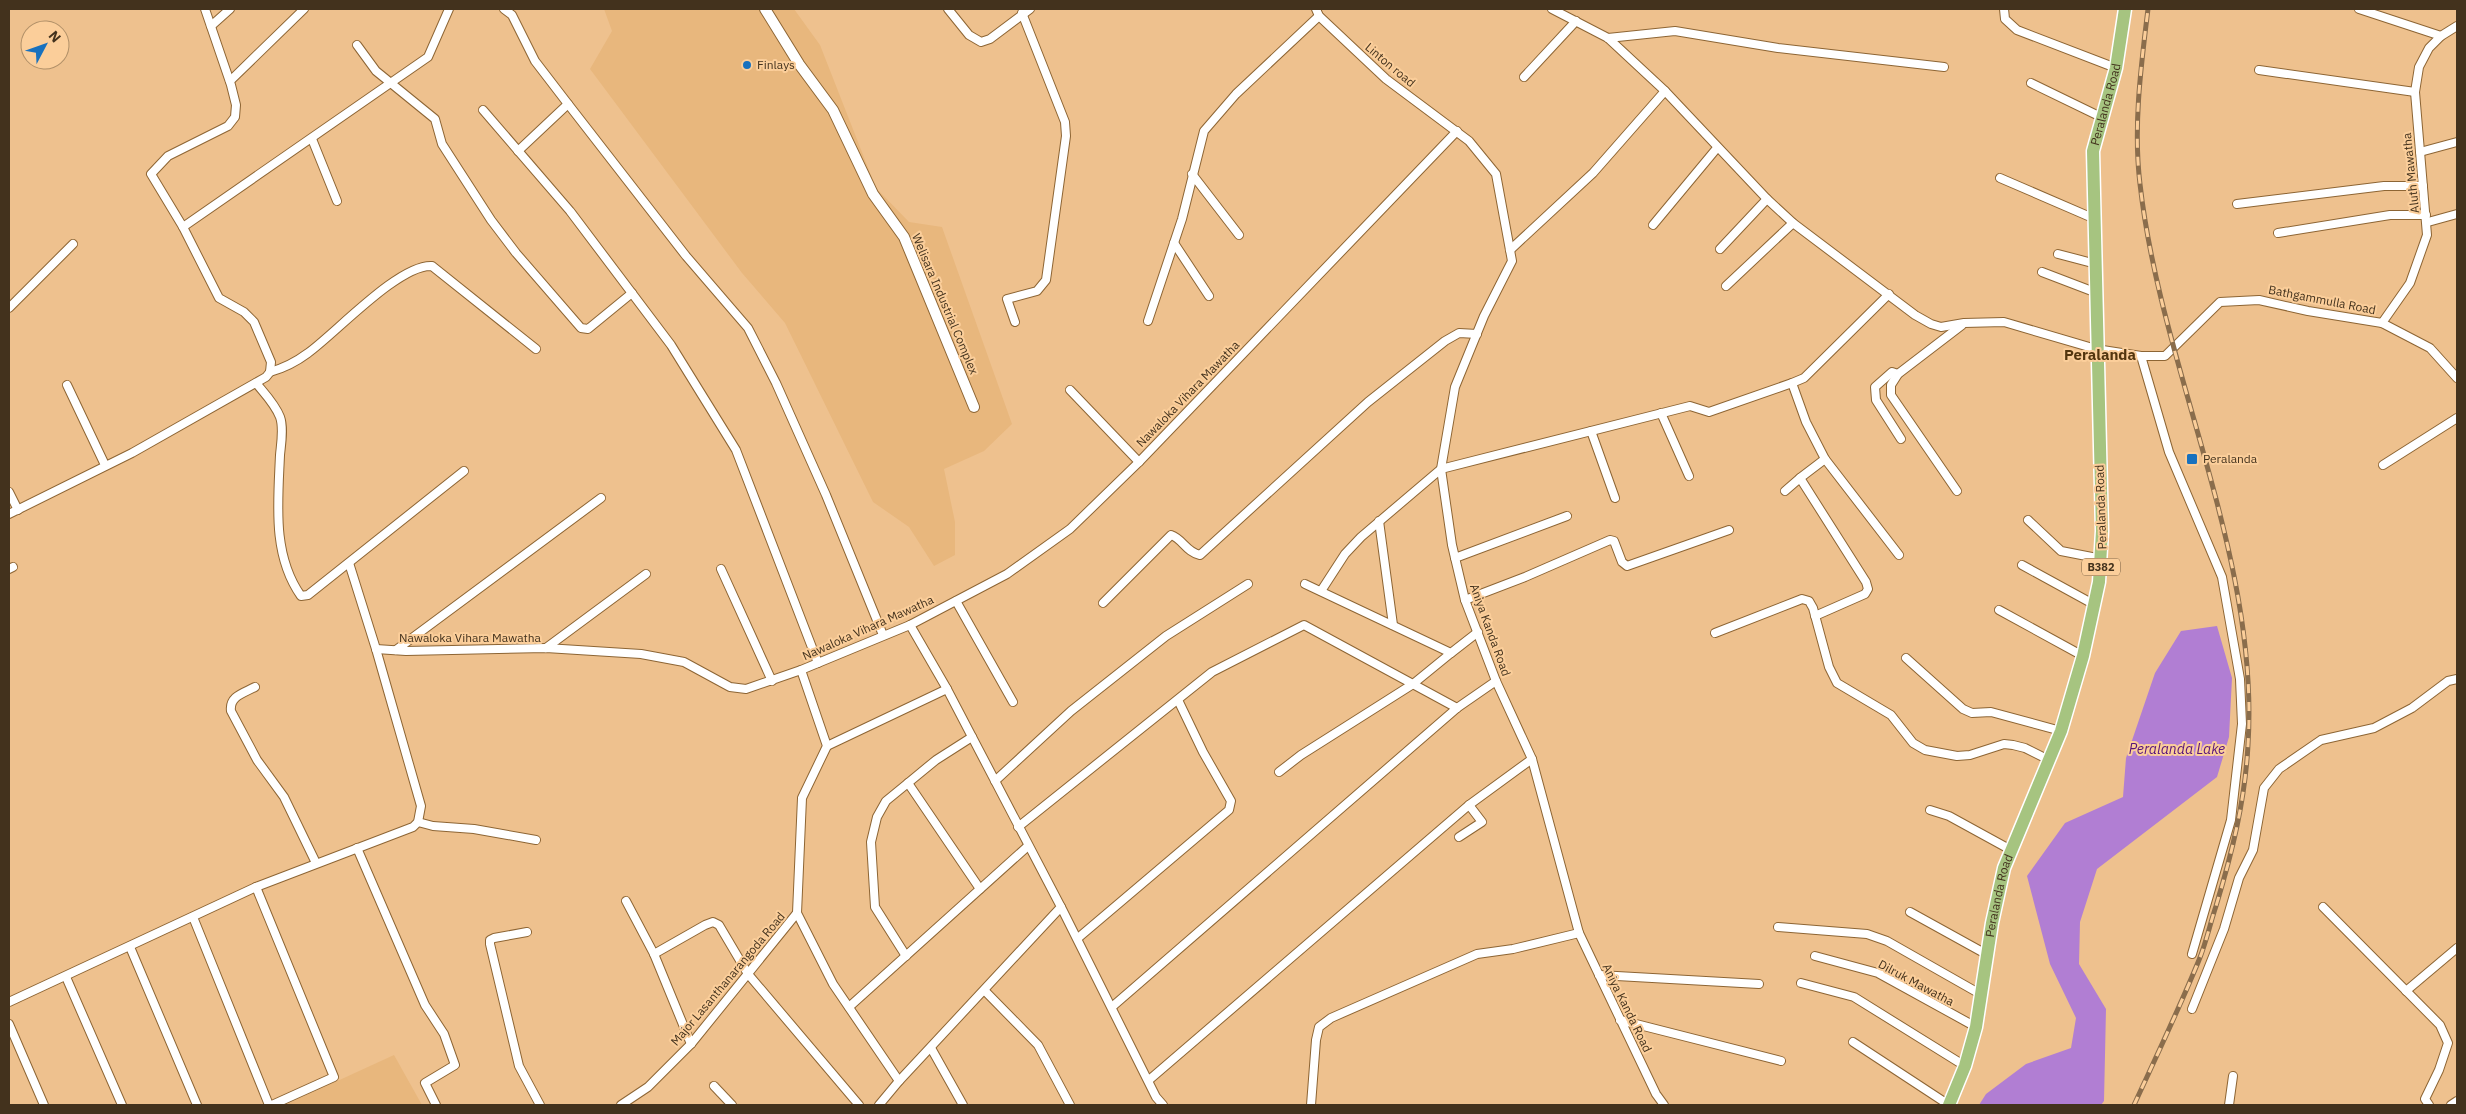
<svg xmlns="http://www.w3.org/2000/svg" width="2466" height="1114" font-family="'IBM Plex Sans',sans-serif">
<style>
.built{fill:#e8b77d}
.water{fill:#b17ed3}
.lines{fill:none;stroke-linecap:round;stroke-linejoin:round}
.minor-casing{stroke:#8d6534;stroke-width:10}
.tertiary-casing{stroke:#8d6534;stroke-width:12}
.primary-casing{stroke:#fff;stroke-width:15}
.minor{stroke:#fff;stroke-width:8}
.tertiary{stroke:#fff;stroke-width:10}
.primary{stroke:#a6c480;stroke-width:12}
.rail-casing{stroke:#8a6d4c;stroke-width:5}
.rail{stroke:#fbce9a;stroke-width:3;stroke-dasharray:9;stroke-linecap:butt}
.poi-dot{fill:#1871be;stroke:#fbce9a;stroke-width:2}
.labels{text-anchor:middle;stroke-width:4;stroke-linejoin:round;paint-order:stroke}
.shield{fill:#fbce9a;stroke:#7a6142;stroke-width:1}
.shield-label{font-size:11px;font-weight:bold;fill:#43321d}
.poi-label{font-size:12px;fill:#43321d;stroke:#fbce9a;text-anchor:start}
.street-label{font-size:12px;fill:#43321d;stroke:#fbce9a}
.water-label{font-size:14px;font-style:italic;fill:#58147b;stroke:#fbce9a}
.quarter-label{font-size:15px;font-weight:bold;fill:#53360f;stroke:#fbce9a}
</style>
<rect width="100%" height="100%" fill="#eec18e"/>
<g class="built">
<path d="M 604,9 L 794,9 L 820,45 L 876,188 L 909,222 L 942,227 L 1012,424 L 984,451 L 944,469 L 955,522 L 955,555 L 934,566 L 909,527 L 873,502 L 785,323 L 742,273 L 590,69 L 612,31 Z"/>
<path d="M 394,1055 L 422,1105 L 285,1105 Z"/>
</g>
<path class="water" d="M 2217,626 L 2232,678 L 2229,737 L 2217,777 L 2097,869 L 2080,922 L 2079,964 L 2106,1009 L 2104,1101 L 2101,1105 L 1979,1105 L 1986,1094 L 2026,1064 L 2071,1048 L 2076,1018 L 2050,964 L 2027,876 L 2065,823 L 2123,797 L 2126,758 L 2155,673 L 2181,631 Z"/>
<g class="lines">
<defs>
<g id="minor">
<path d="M 504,9 L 512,15 L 535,61 L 568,104 L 686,256 L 748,328 L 776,383 L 826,495 L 883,635"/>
<path d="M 948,9 L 969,35 L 981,42 L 990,39 L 1030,9"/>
<path d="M 1316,9 L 1319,16 L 1386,79 L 1469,141 L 1496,174 L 1512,261 L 1484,316 L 1455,387 L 1441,469 L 1452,545 L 1465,600 L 1496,681 L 1532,759 L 1579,933 L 1656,1094 L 1664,1105"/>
<path d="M 1552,9 L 1608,38 L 1665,91 L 1767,199 L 1793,223 L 1915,315 L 1931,324 L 1941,327 L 1964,323 L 2004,322 L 2096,349 L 2141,356 L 2165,356 L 2220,302 L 2259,300 L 2308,311 L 2382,323 L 2430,348 L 2457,378"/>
<path d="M 2004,9 L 2005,19 L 2017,30 L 2116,68"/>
<path d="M 2359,9 L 2441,36"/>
<path d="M 211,26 L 230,9"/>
<path d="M 1608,38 L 1675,31 L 1778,48 L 1944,67"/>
<path d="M 357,45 L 376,71 L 435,119 L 442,144 L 491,220 L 516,253 L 581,328 L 588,329 L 632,293"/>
<path d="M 2259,70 L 2415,92"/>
<path d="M 1524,77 L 1576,21"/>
<path d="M 230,81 L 304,9"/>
<path d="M 2031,83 L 2101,117"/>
<path d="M 483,110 L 570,211 L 671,345 L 736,450 L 818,663"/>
<path d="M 312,139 L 337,201"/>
<path d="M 518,151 L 568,104"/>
<path d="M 2420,152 L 2457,142"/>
<path d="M 1192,174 L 1239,235"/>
<path d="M 2000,178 L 2095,219"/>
<path d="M 2237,204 L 2384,186 L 2423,186"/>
<path d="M 2428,222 L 2457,214"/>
<path d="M 1653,225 L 1717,148"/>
<path d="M 183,227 L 428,57 L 449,9"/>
<path d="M 2278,233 L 2390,215 L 2426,215"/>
<path d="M 1174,243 L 1209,296"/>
<path d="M 1720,249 L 1767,199"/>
<path d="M 1510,250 L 1593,173 L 1665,91"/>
<path d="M 2058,254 L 2096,264"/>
<path d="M 2042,272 L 2097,293"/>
<path d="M 1726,286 L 1793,223"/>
<path d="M 9,308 L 73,244"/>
<path d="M 1148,321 L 1182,219 L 1204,131 L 1236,94 L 1319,16"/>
<path d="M 1015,322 L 1007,299 L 1037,291 L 1046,280 L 1066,136 L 1065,122 L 1022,13"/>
<path d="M 2382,323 L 2410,283 L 2427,235 L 2415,92 L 2419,67 L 2429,48 L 2441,36 L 2457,26"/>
<path d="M 2141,356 L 2169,452 L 2222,577 L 2240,679 L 2242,724 L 2231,820 L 2192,954"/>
<path d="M 270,372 C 284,368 296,362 308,353 C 336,333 399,264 432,266 L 536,349"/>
<path d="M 1898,374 L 1892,372 L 1875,387 L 1876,400 L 1901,439"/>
<path d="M 256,383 C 265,394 275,404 280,417 C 284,428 281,444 280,455 C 278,503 272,555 301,596 L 308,595 L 464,471"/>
<path d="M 1792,383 L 1806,422 L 1825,459 L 1899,555"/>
<path d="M 67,385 L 105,465"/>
<path d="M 1070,390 L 1139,462"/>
<path d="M 1661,413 L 1689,476"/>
<path d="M 1591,431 L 1615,498"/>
<path d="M 2383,465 L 2457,418"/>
<path d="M 1785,491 L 1800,478"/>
<path d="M 1957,491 L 1891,395 L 1891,385 L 1898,374 L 1962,325"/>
<path d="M 9,492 L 18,510"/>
<path d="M 9,514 L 132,453 L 266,377 L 270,372 L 271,362 L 254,322 L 244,312 L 219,298 L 183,227 L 151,174 L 168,156 L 228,126 L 235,117 L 236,105 L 231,85 L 205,9"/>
<path d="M 2028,520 L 2061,551 L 2102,559"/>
<path d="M 1379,521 L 1393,625"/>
<path d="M 1455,558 L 1567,516"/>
<path d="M 2022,565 L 2095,605"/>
<path d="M 9,569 L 13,567"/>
<path d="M 721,569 L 772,681"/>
<path d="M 1305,584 L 1451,653 L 1478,632"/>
<path d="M 1321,591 L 1345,554 L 1361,537 L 1441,469 L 1690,406 L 1709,412 L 1792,383 L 1804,378 L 1889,294"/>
<path d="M 1465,600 L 1525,577 L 1610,540 L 1614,541 L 1622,562 L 1627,566 L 1729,530"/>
<path d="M 956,601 L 1013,702"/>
<path d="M 1103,603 L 1171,535 C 1183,539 1186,552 1200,555 L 1368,402 L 1445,341 L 1459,333 L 1477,334"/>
<path d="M 1999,610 L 2083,656"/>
<path d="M 1815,616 L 1865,594 L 1868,589 L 1866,582 L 1800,478 L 1825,459"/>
<path d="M 1715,633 L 1802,599 L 1809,601 L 1813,608 L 1829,667 L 1837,683 L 1891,715 L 1913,743 L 1925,750 L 1957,756 L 1970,755 L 2004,744 L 2013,745 L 2025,748 L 2049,760"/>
<path d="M 546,648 L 646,574"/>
<path d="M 376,649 L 406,651 L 546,648 L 641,654 L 684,662 L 730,687 L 746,689 L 801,670 L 910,625 L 1007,574 L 1070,529 L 1139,462 L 1457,131"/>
<path d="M 396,650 L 601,498"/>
<path d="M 1906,658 L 1963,709 L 1972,713 L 1991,712 L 2061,731"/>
<path d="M 255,687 C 244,693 229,696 231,711 L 257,760 L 284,797 L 316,863"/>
<path d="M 827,746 L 947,689"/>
<path d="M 1279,772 L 1301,755 L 1413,684 L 1451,653"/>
<path d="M 995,781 L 1071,711 L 1166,636 L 1248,584"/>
<path d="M 908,783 L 980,889"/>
<path d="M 1930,810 L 1949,816 L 2011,850"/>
<path d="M 418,822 L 433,826 L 474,829 L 536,840"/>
<path d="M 1018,827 L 1212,672 L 1304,625 L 1457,708"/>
<path d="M 1459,837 L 1482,822 L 1469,805"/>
<path d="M 357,848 L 425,1005 L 444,1034 L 455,1065 L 425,1083 L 436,1105"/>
<path d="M 256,887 L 334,1077 L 272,1105"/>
<path d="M 626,901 L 654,954 L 691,1044"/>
<path d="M 1061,907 L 1156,1097 L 1163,1105"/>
<path d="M 2323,907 L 2440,1025 L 2448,1043 L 2439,1070 L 2425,1099 L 2429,1105"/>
<path d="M 1910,912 L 1986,954"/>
<path d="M 797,913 L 833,984 L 899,1081"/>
<path d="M 193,917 L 269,1105"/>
<path d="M 1778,927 L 1867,934 L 1887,941 L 1982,995"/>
<path d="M 527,932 L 494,938 L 490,940 L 490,944 L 519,1066 L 540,1105"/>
<path d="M 1078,938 L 1229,810 L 1231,801 L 1203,752 L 1178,700"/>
<path d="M 130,947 L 197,1105"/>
<path d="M 654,954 L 705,925 L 713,922 L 719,925 L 748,974 L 859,1105"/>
<path d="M 906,956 L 875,907 L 871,842 L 877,817 L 886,801 L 908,783 L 936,760 L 972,737"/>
<path d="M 1815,956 L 1878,973 L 1976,1027"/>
<path d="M 1599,975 L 1759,984"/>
<path d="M 66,977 L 122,1105"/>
<path d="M 1801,983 L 1854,997 L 1965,1066"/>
<path d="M 985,991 L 1038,1045 L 1070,1105"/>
<path d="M 2406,991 L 2457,948"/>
<path d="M 9,1002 L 256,887 L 413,827 L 418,822 L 421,806 L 376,649 L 349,563"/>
<path d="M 1113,1006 L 1457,708 L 1496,681"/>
<path d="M 849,1007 L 1028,846"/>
<path d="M 2192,1009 L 2224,929 L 2239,878 L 2253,850 L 2264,788 L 2279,769 L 2321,740 L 2374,728 L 2412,708 L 2448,681 L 2457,679"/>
<path d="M 1620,1020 L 1781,1061"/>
<path d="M 9,1024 L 44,1105"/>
<path d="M 1853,1042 L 1949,1105"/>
<path d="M 931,1048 L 963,1105"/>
<path d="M 1149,1080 L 1469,805 L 1532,759"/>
<path d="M 714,1086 L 732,1105"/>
<path d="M 621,1105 L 648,1087 L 691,1044 L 797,913 L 802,798 L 827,746 L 801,670"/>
<path d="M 879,1105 L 899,1081 L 1061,907 L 947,689 L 910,625"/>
<path d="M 1311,1105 L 1316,1040 L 1319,1027 L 1331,1018 L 1477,954 L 1513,949 L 1579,933"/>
<path d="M 2229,1105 L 2233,1076"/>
<path d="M 2451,1105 L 2457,1101"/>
</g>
<path id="tertiary" d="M 765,9 L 799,64 L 833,110 L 873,194 L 904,237 L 974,407"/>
<g id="primary">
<path id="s1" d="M 1949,1105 L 1965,1066 L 1976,1027 L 1992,923 L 2004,868 L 2061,731 L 2083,656 L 2099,582 L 2102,531 L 2093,151 L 2116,68 L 2125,9"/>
</g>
</defs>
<use href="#minor" class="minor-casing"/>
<use href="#tertiary" class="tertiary-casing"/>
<use href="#primary" class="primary-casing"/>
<use href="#minor" class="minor"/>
<use href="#tertiary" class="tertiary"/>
<use href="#primary" class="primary"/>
<defs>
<path id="rail" d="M 2134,1105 C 2156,1057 2179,1009 2199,960 C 2206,943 2210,924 2216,906 C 2232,853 2245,801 2248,745 C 2260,555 2161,371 2140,184 C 2133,127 2141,66 2148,9"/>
</defs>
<use href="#rail" class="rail-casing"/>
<use href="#rail" class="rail"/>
</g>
<g class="poi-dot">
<circle cx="747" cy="65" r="5"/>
<rect x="2186" y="453" width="12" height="12" rx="2.5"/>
</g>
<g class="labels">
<rect class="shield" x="2082" y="558.5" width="38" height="17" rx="4"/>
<g class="shield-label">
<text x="2101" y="571">B382</text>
</g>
<g class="poi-label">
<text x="757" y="69">Finlays</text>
<text x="2203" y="463">Peralanda</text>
</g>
<g class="street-label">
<text transform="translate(1390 65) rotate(40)" y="4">Linton road</text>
<text dy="4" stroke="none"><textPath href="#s1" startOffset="1026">Peralanda Road</textPath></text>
<text transform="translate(2411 173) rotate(-96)" y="4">Aluth Mawatha</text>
<text transform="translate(2322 300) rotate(11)" y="4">Bathgammulla Road</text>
<text transform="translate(945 304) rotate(67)" y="4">Welisara Industrial Complex</text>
<text transform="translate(1188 394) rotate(-46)" y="4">Nawaloka Vihara Mawatha</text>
<text transform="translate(2101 507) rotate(-92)" y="4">Peralanda Road</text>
<text transform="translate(868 628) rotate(-24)" y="4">Nawaloka Vihara Mawatha</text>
<text transform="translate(1490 630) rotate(70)" y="4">Aniya Kanda Road</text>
<text x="470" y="642">Nawaloka Vihara Mawatha</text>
<text dy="4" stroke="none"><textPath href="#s1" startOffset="216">Peralanda Road</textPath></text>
<text transform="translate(728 979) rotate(-50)" y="4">Major Lasanthanarangoda Road</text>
<text transform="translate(1916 983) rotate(28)" y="4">Dilruk Mawatha</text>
<text transform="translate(1627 1008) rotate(64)" y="4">Aniya Kanda Road</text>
</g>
<g class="water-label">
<text x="2177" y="754">Peralanda Lake</text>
</g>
<g class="quarter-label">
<text x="2100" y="360">Peralanda</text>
</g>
</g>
<rect width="2466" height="1114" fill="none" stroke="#43321d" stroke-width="20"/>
<g transform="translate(45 45) rotate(49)"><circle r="24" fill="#fbce9a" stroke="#b19068"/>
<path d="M0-4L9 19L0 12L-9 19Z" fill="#1871be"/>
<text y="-8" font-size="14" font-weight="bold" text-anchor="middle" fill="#43321d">N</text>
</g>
</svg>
